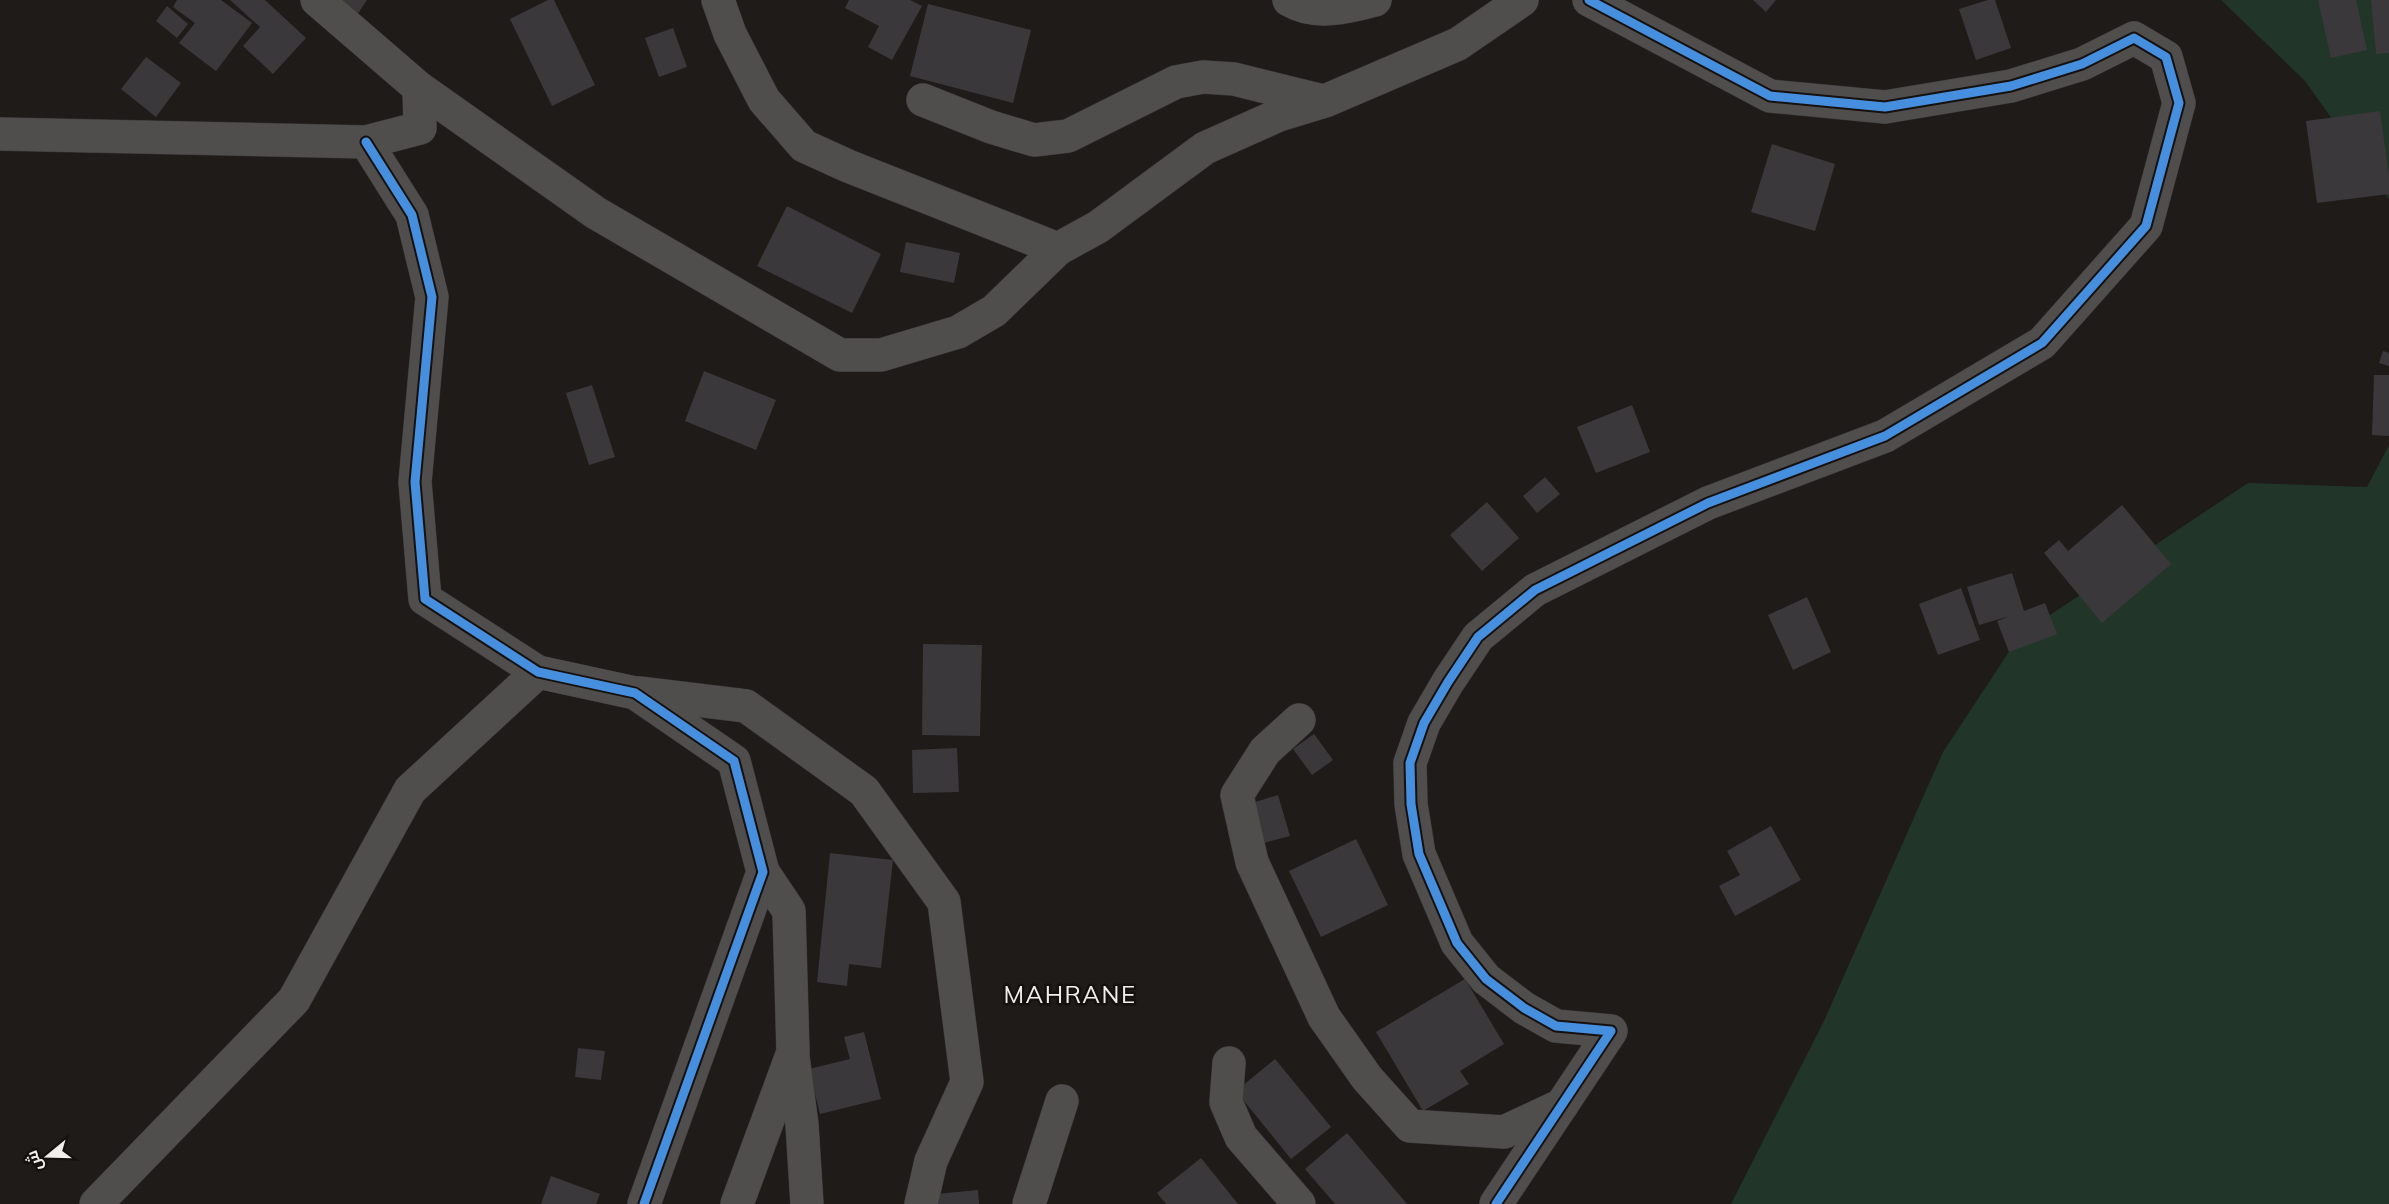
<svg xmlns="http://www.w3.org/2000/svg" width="2389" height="1204" font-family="Mulish,Cairo,sans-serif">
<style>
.green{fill:#213529}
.building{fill:#3b383c}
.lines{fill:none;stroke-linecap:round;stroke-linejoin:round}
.minor-casing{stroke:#393737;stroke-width:34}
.minor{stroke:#504e4d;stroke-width:33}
.cycleway-casing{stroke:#16110f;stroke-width:13}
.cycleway{stroke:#468fdf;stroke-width:9}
.labels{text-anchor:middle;stroke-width:5;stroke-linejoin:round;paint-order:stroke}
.quarter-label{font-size:24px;letter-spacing:1.5px;fill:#f0edeb;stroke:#16110f}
</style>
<rect width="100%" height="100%" fill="#1e1b19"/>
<g class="green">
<path d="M 2221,0 L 2389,0 L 2389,199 L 2305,81 Z"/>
<path d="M 2389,445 L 2389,1204 L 1731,1204 L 1824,1021 L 1943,752 L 2020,635 L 2248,483 L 2367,487 Z"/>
</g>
<g class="building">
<path d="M 177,0 L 221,0 L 252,23 L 216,71 L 179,43 L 195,23 L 173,7 Z"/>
<path d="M 230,0 L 265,0 L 306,38 L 273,74 L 243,46 L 260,27 Z"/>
<path d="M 336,0 L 367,0 L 357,15 Z"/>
<path d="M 548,0 L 554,0 L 595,85 L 552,106 L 510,19 Z"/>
<path d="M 849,0 L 910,0 L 922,6 L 892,60 L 868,47 L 879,26 L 845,8 Z"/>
<path d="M 1753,0 L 1776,0 L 1766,12 Z"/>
<path d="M 1988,0 L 1995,0 L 2011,48 L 1976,60 L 1959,9 Z"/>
<path d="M 2318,0 L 2356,0 L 2367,50 L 2331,58 Z"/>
<path d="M 2371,0 L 2389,0 L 2389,53 L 2376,54 Z"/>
<path d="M 928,4 L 1031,30 L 1013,103 L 910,76 Z"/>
<path d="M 167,6 L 188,24 L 177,38 L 156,21 Z"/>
<path d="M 673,28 L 687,67 L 659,77 L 645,38 Z"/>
<path d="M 146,57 L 181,83 L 156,117 L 121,89 Z"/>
<path d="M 2380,111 L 2389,176 L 2389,194 L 2317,203 L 2306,121 Z"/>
<path d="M 1772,144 L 1835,164 L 1815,231 L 1751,212 Z"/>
<path d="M 787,206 L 881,254 L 852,313 L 757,266 Z"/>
<path d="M 906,242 L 960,253 L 954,283 L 900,272 Z"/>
<path d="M 2383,351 L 2389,353 L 2389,366 L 2379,363 Z"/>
<path d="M 704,371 L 776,400 L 756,450 L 685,421 Z"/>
<path d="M 2374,375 L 2389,375 L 2389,436 L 2372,435 Z"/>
<path d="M 592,385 L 615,457 L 589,465 L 566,393 Z"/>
<path d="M 1632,405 L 1650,452 L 1596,473 L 1577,427 Z"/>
<path d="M 1545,477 L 1560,494 L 1537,513 L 1523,496 Z"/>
<path d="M 1487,502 L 1519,538 L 1482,571 L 1450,535 Z"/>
<path d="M 2122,505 L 2171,564 L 2102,623 L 2044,553 L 2059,540 L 2068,551 Z"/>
<path d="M 2012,573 L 2024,611 L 2045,603 L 2057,634 L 2009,652 L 1997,621 L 2010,616 L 1979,625 L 1967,587 Z"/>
<path d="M 1961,588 L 1980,640 L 1938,655 L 1919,604 Z"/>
<path d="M 1807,597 L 1831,652 L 1793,670 L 1768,615 Z"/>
<path d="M 923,644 L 982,645 L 980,736 L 922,735 Z"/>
<path d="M 1314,734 L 1333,760 L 1312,775 L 1293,749 Z"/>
<path d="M 957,748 L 959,792 L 913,793 L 912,750 Z"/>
<path d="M 1278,795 L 1290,836 L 1260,844 L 1249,804 Z"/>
<path d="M 1771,826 L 1801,880 L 1735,916 L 1719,886 L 1740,875 L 1727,851 Z"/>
<path d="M 1356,839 L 1388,905 L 1321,937 L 1289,871 Z"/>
<path d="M 830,853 L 893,860 L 881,968 L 849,964 L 847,986 L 817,982 Z"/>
<path d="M 1465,979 L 1504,1044 L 1460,1071 L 1469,1084 L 1423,1111 L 1376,1032 Z"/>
<path d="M 864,1032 L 881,1099 L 820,1114 L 809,1069 L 850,1059 L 844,1037 Z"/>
<path d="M 578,1048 L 605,1051 L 601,1080 L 575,1077 Z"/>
<path d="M 1275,1059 L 1331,1127 L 1291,1159 L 1236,1091 Z"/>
<path d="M 1347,1133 L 1407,1204 L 1335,1204 L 1305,1169 Z"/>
<path d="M 1201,1158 L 1238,1204 L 1166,1204 L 1157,1193 Z"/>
<path d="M 551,1176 L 600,1194 L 596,1204 L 541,1204 Z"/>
<path d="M 978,1190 L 979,1204 L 937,1204 L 936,1194 Z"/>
</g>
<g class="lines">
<defs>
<g id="minor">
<path d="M 718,0 L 730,34 L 764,100 L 804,146 L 848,166 L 1058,249"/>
<path d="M 1289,0 C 1316,16 1346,7 1375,0"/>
<path d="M 419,88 L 596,213 L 840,355 L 881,355 L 958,332 L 994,311 L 1058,249 L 1098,227 L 1205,148 L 1279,115 L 1325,101 L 1458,44 L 1522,0"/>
<path d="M 923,100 L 991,127 L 1034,140 L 1068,136 L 1176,82 L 1203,77 L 1234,79 L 1323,101"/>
<path d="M 0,134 L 366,142 L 420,128 L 419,88 L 317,0"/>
<path d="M 366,142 L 412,215 L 432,297 L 415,482 L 425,599 L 538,672 L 635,693 L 734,761 L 763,872 L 644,1204"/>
<path d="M 639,693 L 746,706 L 864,791 L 944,902 L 967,1082 L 931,1161 L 921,1204"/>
<path d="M 1299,720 L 1265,751 L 1237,795 L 1252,862 L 1324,1017 L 1367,1078 L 1410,1126 L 1504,1132 L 1562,1105"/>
<path d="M 793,1057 L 802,1125 L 807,1204"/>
<path d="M 1229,1063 L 1226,1102 L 1241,1137 L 1299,1204"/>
<path d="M 96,1204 L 294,1000 L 410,790 L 538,672"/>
<path d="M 737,1204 L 793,1052 L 789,911 L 763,872"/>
<path d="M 1029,1204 L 1062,1101"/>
<path d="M 1496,1204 L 1611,1031 L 1556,1026 L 1524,1008 L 1486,979 L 1457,943 L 1419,854 L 1411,804 L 1410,763 L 1424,723 L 1448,682 L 1478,637 L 1535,590 L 1708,503 L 1885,436 L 2042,343 L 2146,226 L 2179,103 L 2166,57 L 2134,38 L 2082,64 L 2011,86 L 1885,107 L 1770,96 L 1589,0"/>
</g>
</defs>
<use href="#minor" class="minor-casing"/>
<use href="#minor" class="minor"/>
<defs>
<g id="cycleway">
<path d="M 366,142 L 412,215 L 432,297 L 415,482 L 425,599 L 538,672 L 635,693 L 734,761 L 763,872 L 644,1204"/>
<path d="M 1496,1204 L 1611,1031 L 1556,1026 L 1524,1008 L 1486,979 L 1457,943 L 1419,854 L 1411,804 L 1410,763 L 1424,723 L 1448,682 L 1478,637 L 1535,590 L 1708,503 L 1885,436 L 2042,343 L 2146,226 L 2179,103 L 2166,57 L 2134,38 L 2082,64 L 2011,86 L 1885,107 L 1770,96 L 1589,0"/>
</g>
</defs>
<use href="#cycleway" class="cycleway-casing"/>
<use href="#cycleway" class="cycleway"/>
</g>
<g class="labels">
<g class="quarter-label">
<text x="1070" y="1003">MAHRANE</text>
</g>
</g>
<g transform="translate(48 1156) rotate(251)" stroke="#16110f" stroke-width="4.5" paint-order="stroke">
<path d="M0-4.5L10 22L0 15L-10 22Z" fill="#f0edeb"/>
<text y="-9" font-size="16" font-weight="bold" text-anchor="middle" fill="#f0edeb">ش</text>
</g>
</svg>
